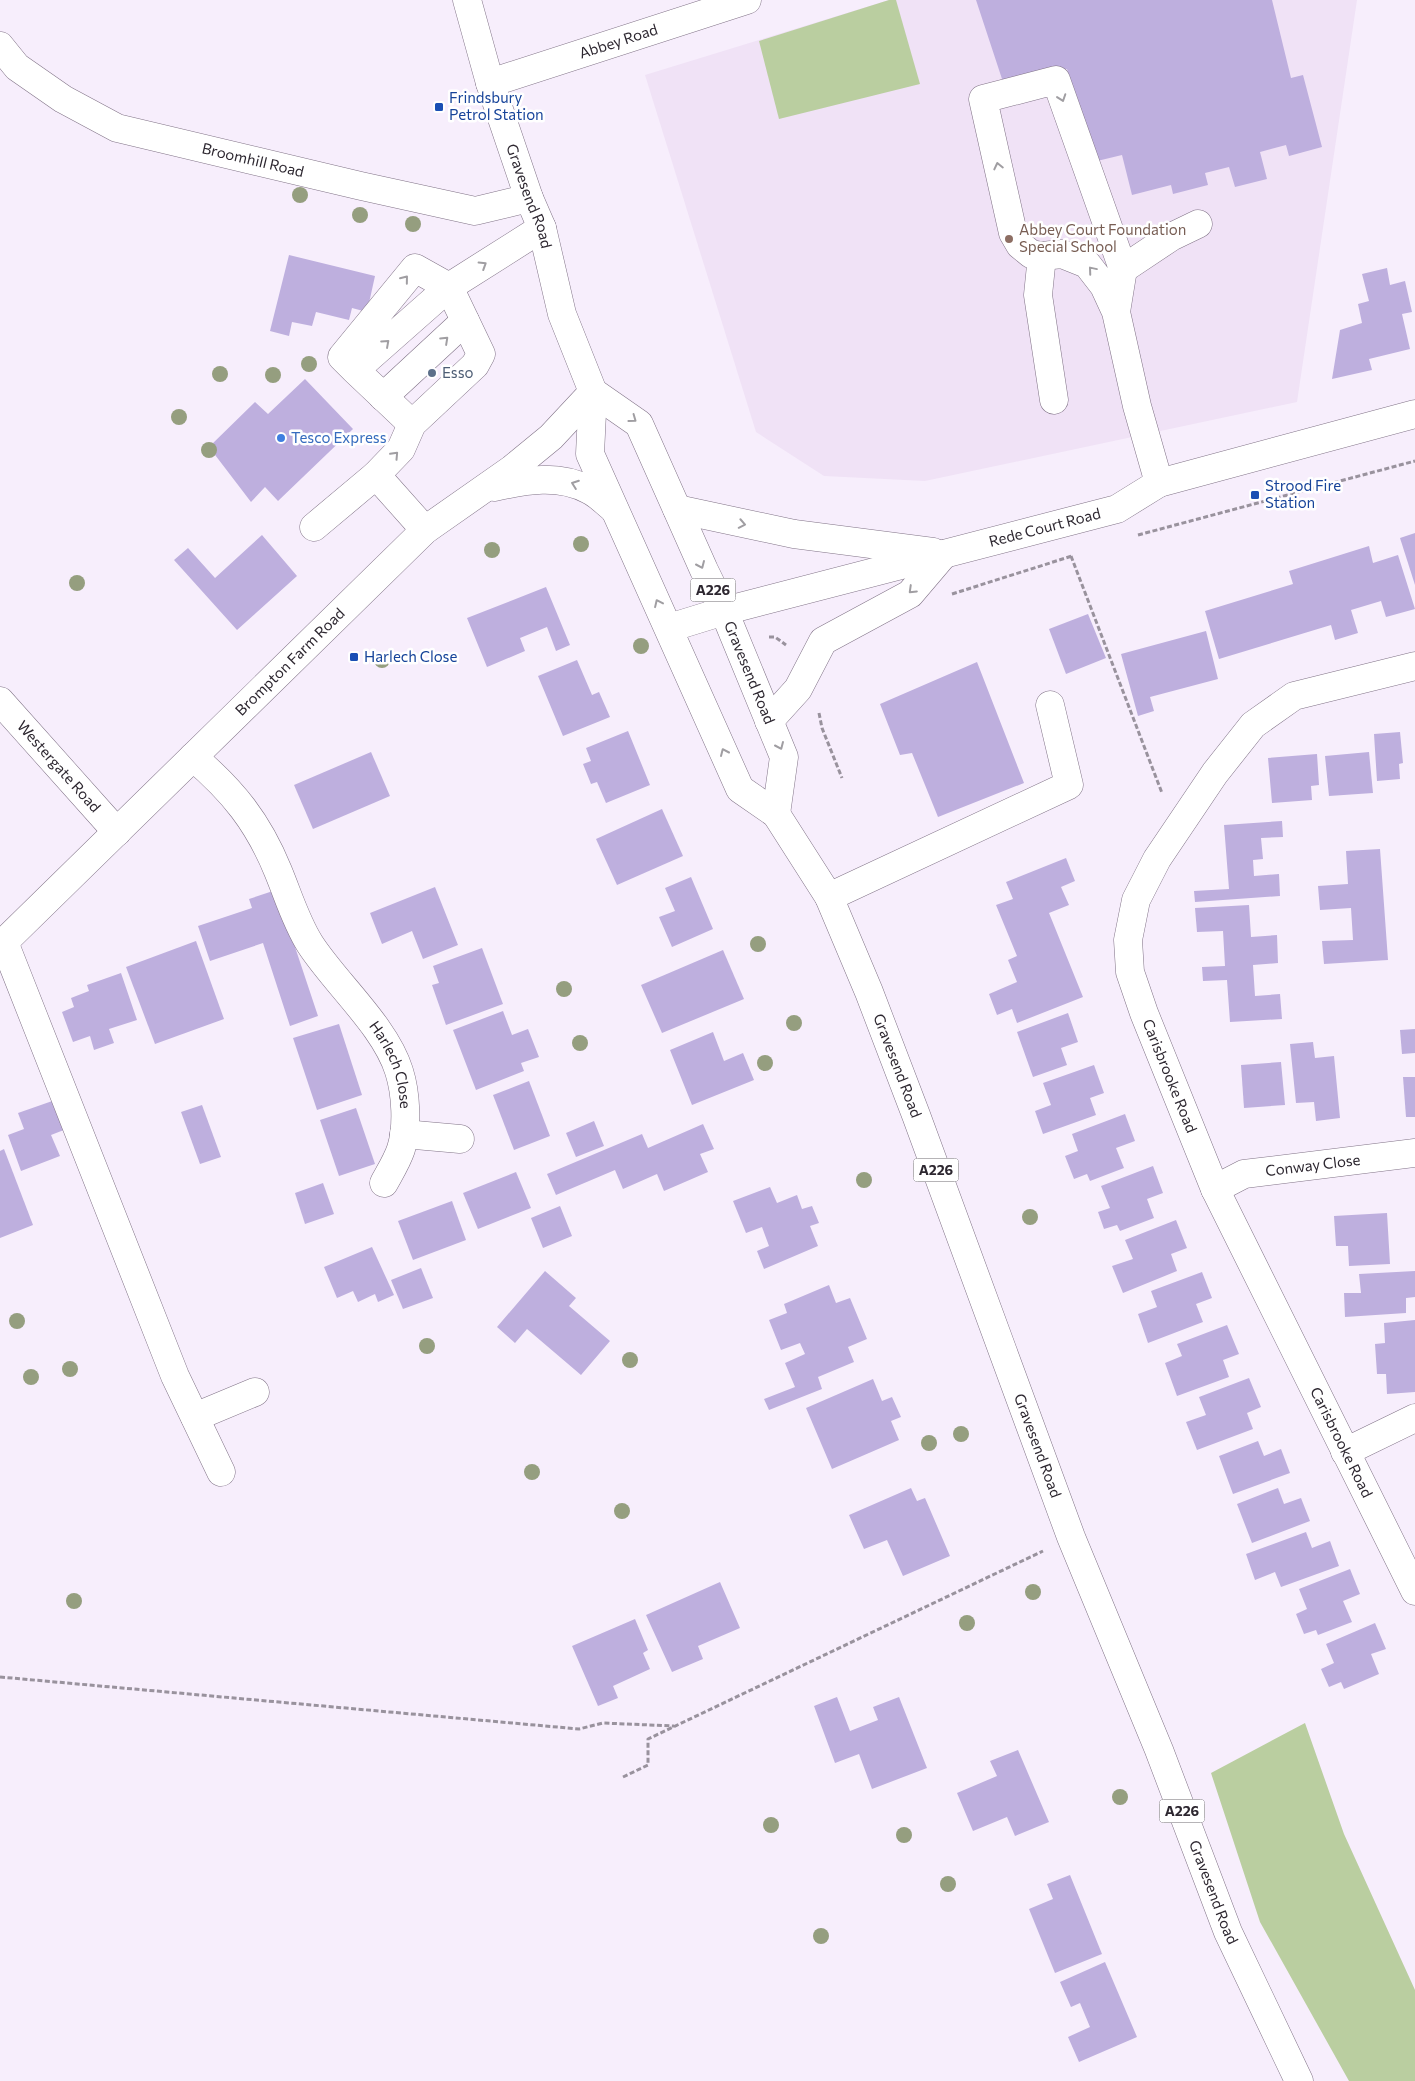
<svg xmlns="http://www.w3.org/2000/svg" width="1415" height="2081" font-family="Commissioner,sans-serif">
<style>
.education{fill:#f0e2f6}
.green{fill:#bacea0}
.building{fill:#beafde}
.lines{fill:none;stroke-linecap:round;stroke-linejoin:round}
.minor-casing{stroke:#817387;stroke-width:29}
.major-casing{stroke:#817387;stroke-width:29}
.path{stroke:#99929d;stroke-width:3;stroke-dasharray:5 2.5;stroke-linecap:butt}
.minor{stroke:#fff;stroke-width:28}
.major{stroke:#fff;stroke-width:28}
.tree{fill:#959e7f}
.oneway{stroke:#a09ea2}
.transit-dot{fill:#1a4fb4;stroke:#fff;stroke-width:2}
.education-dot{fill:#8d6e63;stroke:#fff;stroke-width:2}
.service-dot{fill:#5c6f8a;stroke:#fff;stroke-width:2}
.shop-dot{fill:#3f7fe0;stroke:#fff;stroke-width:2}
.labels{text-anchor:middle;stroke-width:5;stroke-linejoin:round;paint-order:stroke}
.shield{fill:#fff;stroke:#6c686e;stroke-width:1}
.shield-label{font-size:14px;font-weight:bold;fill:#2d2730}
.street-label{font-size:15px;fill:#2d2730;stroke:#fff}
.transit-label{font-size:15px;fill:#164399;stroke:#fff;text-anchor:start}
.education-label{font-size:15px;fill:#785e54;stroke:#fff;text-anchor:start}
.service-label{font-size:15px;fill:#4e5e75;stroke:#fff;text-anchor:start}
.shop-label{font-size:15px;fill:#366cbe;stroke:#fff;text-anchor:start}
</style>
<rect width="100%" height="100%" fill="#f7eefc"/>
<path class="education" d="M 889,0 L 1357,0 L 1297,402 L 925,481 L 824,476 L 756,432 L 645,75 Z"/>
<g class="green">
<path d="M 889,0 L 896,0 L 920,84 L 779,119 L 759,41 Z"/>
<path d="M 1305,1723 L 1344,1834 L 1415,1990 L 1415,2081 L 1349,2081 L 1260,1922 L 1211,1773 Z"/>
</g>
<g class="building">
<path d="M 976,0 L 1272,0 L 1291,78 L 1303,75 L 1322,147 L 1289,156 L 1286,145 L 1260,152 L 1267,179 L 1235,187 L 1229,167 L 1205,173 L 1208,185 L 1173,194 L 1171,185 L 1132,195 L 1122,155 L 1093,162 L 1067,69 L 1003,82 Z"/>
<path d="M 289,255 L 375,276 L 367,312 L 352,308 L 349,320 L 316,312 L 312,326 L 292,322 L 289,336 L 270,331 Z"/>
<path d="M 1387,268 L 1390,285 L 1405,281 L 1412,312 L 1402,314 L 1410,349 L 1369,359 L 1372,370 L 1332,379 L 1340,330 L 1362,323 L 1358,304 L 1369,301 L 1362,274 Z"/>
<path d="M 305,379 L 353,429 L 278,501 L 265,487 L 251,502 L 209,447 L 255,402 L 268,414 Z"/>
<path d="M 1415,533 L 1415,585 L 1400,538 Z"/>
<path d="M 262,535 L 297,576 L 237,630 L 174,560 L 188,548 L 215,578 Z"/>
<path d="M 1369,546 L 1373,563 L 1398,555 L 1415,609 L 1386,617 L 1381,601 L 1351,610 L 1358,633 L 1335,640 L 1331,625 L 1219,659 L 1205,611 L 1293,584 L 1289,571 Z"/>
<path d="M 546,587 L 570,645 L 556,651 L 547,627 L 520,638 L 525,651 L 487,667 L 467,618 Z"/>
<path d="M 1088,614 L 1106,658 L 1066,674 L 1049,629 Z"/>
<path d="M 1206,631 L 1218,679 L 1150,697 L 1154,711 L 1138,716 L 1121,654 Z"/>
<path d="M 577,660 L 592,695 L 599,692 L 610,717 L 563,736 L 538,676 Z"/>
<path d="M 977,662 L 1024,783 L 938,817 L 912,753 L 900,755 L 880,704 Z"/>
<path d="M 628,731 L 650,785 L 606,803 L 597,782 L 591,784 L 583,764 L 591,761 L 586,748 Z"/>
<path d="M 1400,732 L 1403,763 L 1399,764 L 1400,779 L 1377,781 L 1374,734 Z"/>
<path d="M 371,752 L 390,796 L 313,829 L 294,785 Z"/>
<path d="M 1369,752 L 1373,793 L 1329,796 L 1325,756 Z"/>
<path d="M 1317,754 L 1319,785 L 1311,786 L 1312,800 L 1272,803 L 1268,758 Z"/>
<path d="M 662,809 L 683,856 L 617,885 L 596,839 Z"/>
<path d="M 1282,821 L 1283,837 L 1261,838 L 1263,859 L 1253,860 L 1254,876 L 1279,874 L 1280,896 L 1195,902 L 1194,891 L 1229,889 L 1224,825 Z"/>
<path d="M 1380,849 L 1388,960 L 1324,964 L 1322,941 L 1353,940 L 1351,908 L 1320,910 L 1318,886 L 1348,884 L 1346,851 Z"/>
<path d="M 1066,858 L 1075,881 L 1061,887 L 1069,905 L 1049,913 L 1083,997 L 1017,1023 L 1012,1009 L 997,1015 L 989,994 L 1017,982 L 1008,960 L 1017,956 L 996,905 L 1013,899 L 1006,882 Z"/>
<path d="M 691,877 L 713,929 L 672,947 L 659,917 L 675,911 L 665,888 Z"/>
<path d="M 435,887 L 458,945 L 423,959 L 412,931 L 382,944 L 370,913 Z"/>
<path d="M 276,890 L 318,1016 L 290,1026 L 263,943 L 210,961 L 198,926 L 252,908 L 249,899 Z"/>
<path d="M 1249,905 L 1251,937 L 1277,935 L 1278,963 L 1253,965 L 1255,996 L 1280,994 L 1282,1019 L 1230,1022 L 1227,980 L 1203,981 L 1202,967 L 1225,966 L 1223,931 L 1197,932 L 1195,908 Z"/>
<path d="M 196,941 L 224,1019 L 155,1044 L 126,967 Z"/>
<path d="M 482,948 L 503,1004 L 446,1025 L 432,985 L 439,983 L 433,966 Z"/>
<path d="M 723,950 L 744,999 L 662,1033 L 641,985 Z"/>
<path d="M 121,973 L 137,1020 L 109,1029 L 114,1043 L 94,1050 L 90,1036 L 73,1042 L 62,1012 L 74,1007 L 71,998 L 89,991 L 87,985 Z"/>
<path d="M 503,1011 L 512,1035 L 528,1029 L 539,1057 L 521,1063 L 524,1071 L 476,1090 L 453,1030 Z"/>
<path d="M 1068,1013 L 1078,1042 L 1061,1048 L 1067,1065 L 1033,1077 L 1017,1032 Z"/>
<path d="M 339,1024 L 362,1095 L 317,1110 L 293,1038 Z"/>
<path d="M 1415,1029 L 1415,1053 L 1402,1054 L 1400,1030 Z"/>
<path d="M 713,1032 L 724,1061 L 743,1053 L 754,1080 L 692,1105 L 670,1050 Z"/>
<path d="M 1313,1042 L 1315,1058 L 1334,1056 L 1340,1118 L 1316,1121 L 1314,1102 L 1296,1103 L 1290,1044 Z"/>
<path d="M 1281,1062 L 1285,1105 L 1244,1108 L 1241,1065 Z"/>
<path d="M 1094,1065 L 1104,1093 L 1090,1098 L 1096,1115 L 1043,1134 L 1035,1111 L 1051,1105 L 1043,1083 Z"/>
<path d="M 1403,1077 L 1415,1077 L 1415,1117 L 1406,1117 Z"/>
<path d="M 529,1081 L 550,1136 L 514,1150 L 493,1095 Z"/>
<path d="M 58,1099 L 69,1128 L 51,1135 L 60,1156 L 21,1171 L 8,1135 L 24,1129 L 18,1113 Z"/>
<path d="M 202,1105 L 221,1157 L 200,1164 L 181,1112 Z"/>
<path d="M 356,1108 L 375,1164 L 339,1176 L 320,1120 Z"/>
<path d="M 1125,1114 L 1135,1141 L 1116,1148 L 1124,1168 L 1090,1181 L 1087,1174 L 1074,1179 L 1065,1156 L 1078,1151 L 1072,1134 Z"/>
<path d="M 594,1121 L 604,1146 L 576,1157 L 566,1133 Z"/>
<path d="M 703,1124 L 714,1149 L 700,1154 L 708,1172 L 664,1191 L 657,1174 L 623,1189 L 615,1170 L 556,1195 L 547,1174 L 642,1134 L 648,1148 Z"/>
<path d="M 4,1149 L 33,1225 L 0,1238 L 0,1151 Z"/>
<path d="M 1153,1166 L 1163,1193 L 1147,1199 L 1154,1218 L 1120,1231 L 1117,1225 L 1104,1229 L 1098,1212 L 1110,1208 L 1101,1186 Z"/>
<path d="M 516,1172 L 531,1208 L 478,1229 L 463,1193 Z"/>
<path d="M 323,1183 L 334,1214 L 305,1224 L 295,1193 Z"/>
<path d="M 770,1187 L 777,1203 L 797,1195 L 802,1209 L 812,1206 L 819,1223 L 810,1226 L 818,1246 L 764,1269 L 757,1251 L 769,1246 L 762,1227 L 746,1233 L 733,1201 Z"/>
<path d="M 452,1201 L 466,1240 L 413,1260 L 398,1221 Z"/>
<path d="M 560,1206 L 572,1236 L 543,1248 L 531,1218 Z"/>
<path d="M 1387,1213 L 1390,1264 L 1349,1266 L 1348,1246 L 1336,1246 L 1334,1216 Z"/>
<path d="M 1176,1220 L 1187,1248 L 1171,1254 L 1177,1271 L 1123,1293 L 1112,1266 L 1133,1259 L 1125,1240 Z"/>
<path d="M 372,1247 L 394,1295 L 378,1302 L 375,1294 L 358,1302 L 353,1291 L 337,1298 L 324,1267 Z"/>
<path d="M 421,1268 L 433,1298 L 403,1309 L 391,1280 Z"/>
<path d="M 545,1271 L 576,1298 L 569,1306 L 610,1341 L 581,1375 L 527,1329 L 515,1343 L 497,1327 Z"/>
<path d="M 1415,1271 L 1415,1297 L 1406,1298 L 1406,1313 L 1345,1317 L 1344,1293 L 1361,1293 L 1359,1274 Z"/>
<path d="M 1202,1272 L 1212,1298 L 1196,1304 L 1203,1322 L 1148,1343 L 1138,1314 L 1157,1307 L 1151,1291 Z"/>
<path d="M 829,1285 L 836,1303 L 850,1298 L 867,1339 L 848,1347 L 854,1362 L 818,1377 L 822,1389 L 769,1410 L 764,1399 L 795,1387 L 785,1363 L 805,1354 L 800,1343 L 781,1350 L 769,1320 L 787,1313 L 784,1304 Z"/>
<path d="M 1415,1320 L 1415,1392 L 1387,1394 L 1386,1374 L 1377,1374 L 1375,1344 L 1385,1343 L 1384,1323 Z"/>
<path d="M 1227,1325 L 1239,1354 L 1223,1360 L 1229,1377 L 1177,1396 L 1165,1363 L 1182,1356 L 1177,1344 Z"/>
<path d="M 1249,1378 L 1261,1407 L 1247,1413 L 1253,1429 L 1197,1450 L 1186,1422 L 1206,1415 L 1199,1397 Z"/>
<path d="M 873,1379 L 882,1401 L 892,1397 L 901,1417 L 891,1421 L 899,1440 L 832,1469 L 806,1408 Z"/>
<path d="M 1258,1441 L 1264,1456 L 1281,1449 L 1290,1473 L 1233,1494 L 1219,1456 Z"/>
<path d="M 911,1488 L 917,1501 L 925,1498 L 950,1556 L 903,1576 L 887,1540 L 864,1549 L 849,1515 Z"/>
<path d="M 1278,1488 L 1284,1504 L 1301,1498 L 1310,1521 L 1252,1543 L 1237,1504 Z"/>
<path d="M 1306,1532 L 1312,1548 L 1330,1541 L 1339,1566 L 1281,1587 L 1275,1572 L 1255,1580 L 1246,1554 Z"/>
<path d="M 1350,1569 L 1360,1594 L 1343,1601 L 1352,1622 L 1318,1635 L 1316,1630 L 1304,1634 L 1296,1614 L 1307,1609 L 1299,1589 Z"/>
<path d="M 720,1582 L 740,1628 L 698,1646 L 703,1659 L 672,1672 L 646,1615 Z"/>
<path d="M 635,1619 L 648,1650 L 643,1653 L 650,1669 L 613,1686 L 618,1698 L 598,1706 L 572,1646 Z"/>
<path d="M 1375,1623 L 1386,1649 L 1371,1654 L 1379,1674 L 1344,1689 L 1341,1682 L 1329,1687 L 1321,1669 L 1334,1663 L 1326,1644 Z"/>
<path d="M 837,1697 L 850,1731 L 878,1720 L 873,1707 L 899,1697 L 927,1768 L 872,1789 L 859,1754 L 835,1763 L 814,1706 Z"/>
<path d="M 1018,1750 L 1049,1822 L 1015,1836 L 1007,1817 L 973,1831 L 957,1793 L 997,1776 L 990,1761 Z"/>
<path d="M 1070,1875 L 1102,1954 L 1055,1973 L 1029,1909 L 1053,1899 L 1047,1884 Z"/>
<path d="M 1105,1962 L 1137,2037 L 1079,2062 L 1068,2037 L 1090,2027 L 1080,2003 L 1071,2007 L 1060,1982 Z"/>
</g>
<g class="lines">
<defs>
<g id="minor">
<path id="s1" d="M 0,46 L 17,67 L 63,99 L 117,128 L 361,186 L 475,211 L 529,198"/>
<path id="s2" d="M 490,83 L 747,0"/>
<path d="M 1042,256 L 1038,295 L 1054,400"/>
<path d="M 1123,269 L 1171,237 L 1198,224"/>
<path d="M 1116,312 L 1123,269 L 1056,80 L 983,99 L 1013,233 L 1020,245 L 1031,254 L 1042,256 L 1062,254 L 1087,264 L 1104,286 L 1116,312 L 1137,406 L 1159,483"/>
<path d="M 355,370 L 342,357 L 415,268 L 449,287 L 355,370 L 412,424"/>
<path d="M 383,397 L 465,321"/>
<path d="M 314,527 L 376,475"/>
<path d="M 425,530 L 376,475 L 401,449 L 412,424 L 475,365 L 481,354 L 449,287 L 542,228"/>
<path id="s3" d="M 1415,666 L 1294,696 L 1253,725 L 1215,773 L 1157,859 L 1136,900 L 1128,940 L 1130,972 L 1144,1013 L 1215,1189 L 1415,1591"/>
<path id="s4" d="M 0,701 L 117,832"/>
<path id="s5" d="M 193,757 C 233,791 258,822 278,871 C 288,895 296,922 310,944 C 335,983 385,1026 399,1071 C 406,1093 408,1127 401,1149 C 397,1161 390,1172 384,1183"/>
<path d="M 829,897 L 1069,785 L 1050,705"/>
<path d="M 4,942 L 175,1376 L 221,1472"/>
<path d="M 404,1134 L 460,1139"/>
<path id="s6" d="M 1215,1189 L 1244,1174 L 1415,1153"/>
<path d="M 195,1417 L 255,1392"/>
<path d="M 1345,1452 L 1415,1418"/>
</g>
<g id="major">
<path id="s7" d="M 467,0 L 490,83 L 529,198 L 542,228 L 562,314 L 593,392 L 590,454 L 740,789 L 776,814 L 829,897 L 869,992 L 916,1115 L 1071,1537 L 1159,1750 L 1228,1932 L 1299,2081"/>
<path id="s8" d="M 593,392 L 639,424 L 704,570 L 724,611 L 784,757 L 776,814"/>
<path d="M 494,487 C 526,480 559,474 589,490 C 598,494 606,503 614,509"/>
<path d="M 677,509 L 794,534 L 933,552"/>
<path id="s9" d="M 669,628 L 724,611 L 1117,509 L 1159,483 L 1415,414"/>
<path d="M 769,721 L 798,689 L 823,641 L 910,594 L 944,554"/>
<path id="s10" d="M 0,946 L 425,530 L 512,469 L 551,437 L 593,392"/>
</g>
</defs>
<use href="#minor" class="minor-casing"/>
<use href="#major" class="major-casing"/>
<g class="path">
<path d="M 1138,535 L 1415,461"/>
<path d="M 1071,556 L 1162,793"/>
<path d="M 952,594 L 1072,556"/>
<path d="M 769,637 L 775,637 L 786,645"/>
<path d="M 819,713 L 822,728 L 842,778"/>
<path d="M 0,1677 L 579,1729 L 603,1723 L 674,1726"/>
<path d="M 623,1777 L 648,1765 L 648,1739 L 1043,1551"/>
</g>
<use href="#minor" class="minor"/>
<use href="#major" class="major"/>
</g>
<g class="tree">
<circle cx="300" cy="195" r="8"/>
<circle cx="360" cy="215" r="8"/>
<circle cx="413" cy="224" r="8"/>
<circle cx="309" cy="364" r="8"/>
<circle cx="220" cy="374" r="8"/>
<circle cx="273" cy="375" r="8"/>
<circle cx="179" cy="417" r="8"/>
<circle cx="209" cy="450" r="8"/>
<circle cx="581" cy="544" r="8"/>
<circle cx="492" cy="550" r="8"/>
<circle cx="77" cy="583" r="8"/>
<circle cx="641" cy="646" r="8"/>
<circle cx="382" cy="660" r="8"/>
<circle cx="758" cy="944" r="8"/>
<circle cx="564" cy="989" r="8"/>
<circle cx="794" cy="1023" r="8"/>
<circle cx="580" cy="1043" r="8"/>
<circle cx="765" cy="1063" r="8"/>
<circle cx="864" cy="1180" r="8"/>
<circle cx="1030" cy="1217" r="8"/>
<circle cx="17" cy="1321" r="8"/>
<circle cx="427" cy="1346" r="8"/>
<circle cx="630" cy="1360" r="8"/>
<circle cx="70" cy="1369" r="8"/>
<circle cx="31" cy="1377" r="8"/>
<circle cx="961" cy="1434" r="8"/>
<circle cx="929" cy="1443" r="8"/>
<circle cx="532" cy="1472" r="8"/>
<circle cx="622" cy="1511" r="8"/>
<circle cx="1033" cy="1592" r="8"/>
<circle cx="74" cy="1601" r="8"/>
<circle cx="967" cy="1623" r="8"/>
<circle cx="1120" cy="1797" r="8"/>
<circle cx="771" cy="1825" r="8"/>
<circle cx="904" cy="1835" r="8"/>
<circle cx="948" cy="1884" r="8"/>
<circle cx="821" cy="1936" r="8"/>
</g>
<defs><path id="oneway-chevron" d="M-2-3.5L2.5 0L-2 3.5" fill="none" stroke-width="1.6" stroke-linecap="round" stroke-linejoin="round" transform="scale(1.25)"/></defs>
<g class="oneway">
<use href="#oneway-chevron" transform="translate(1062 98) rotate(71)"/>
<use href="#oneway-chevron" transform="translate(998 166) rotate(-103)"/>
<use href="#oneway-chevron" transform="translate(483 265) rotate(-32)"/>
<use href="#oneway-chevron" transform="translate(1092 270) rotate(-130)"/>
<use href="#oneway-chevron" transform="translate(405 279) rotate(-51)"/>
<use href="#oneway-chevron" transform="translate(445 340) rotate(-43)"/>
<use href="#oneway-chevron" transform="translate(386 343) rotate(-42)"/>
<use href="#oneway-chevron" transform="translate(633 419) rotate(36)"/>
<use href="#oneway-chevron" transform="translate(395 455) rotate(-47)"/>
<use href="#oneway-chevron" transform="translate(575 484) rotate(-160)"/>
<use href="#oneway-chevron" transform="translate(742 524) rotate(11)"/>
<use href="#oneway-chevron" transform="translate(701 565) rotate(66)"/>
<use href="#oneway-chevron" transform="translate(912 590) rotate(136)"/>
<use href="#oneway-chevron" transform="translate(658 603) rotate(-115)"/>
<use href="#oneway-chevron" transform="translate(780 746) rotate(66)"/>
<use href="#oneway-chevron" transform="translate(724 752) rotate(-114)"/>
</g>
<g class="transit-dot">
<rect x="434" y="102" width="10" height="10" rx="2.5"/>
<rect x="1250" y="490" width="10" height="10" rx="2.5"/>
<rect x="349" y="652" width="10" height="10" rx="2.5"/>
</g>
<circle class="education-dot" cx="1009" cy="239" r="5"/>
<circle class="service-dot" cx="432" cy="373" r="5"/>
<circle class="shop-dot" cx="281" cy="438" r="5"/>
<g class="labels">
<g class="shield">
<rect x="690.5" y="578.5" width="45" height="23" rx="4"/>
<rect x="913.5" y="1158.5" width="45" height="23" rx="4"/>
<rect x="1159.5" y="1799.5" width="45" height="23" rx="4"/>
</g>
<g class="shield-label">
<text x="713" y="595">A226</text>
<text x="936" y="1175">A226</text>
<text x="1182" y="1816">A226</text>
</g>
<g class="street-label">
<text dy="5" stroke="none"><textPath href="#s2" startOffset="135">Abbey Road</textPath></text>
<text dy="5" stroke="none"><textPath href="#s1" startOffset="284">Broomhill Road</textPath></text>
<text dy="5" stroke="none"><textPath href="#s7" startOffset="206">Gravesend Road</textPath></text>
<text dy="5" stroke="none"><textPath href="#s9" startOffset="389">Rede Court Road</textPath></text>
<text dy="5" stroke="none"><textPath href="#s10" startOffset="406">Brompton Farm Road</textPath></text>
<text dy="5" stroke="none"><textPath href="#s8" startOffset="328">Gravesend Road</textPath></text>
<text dy="5" stroke="none"><textPath href="#s4" startOffset="88">Westergate Road</textPath></text>
<text dy="5" stroke="none"><textPath href="#s5" startOffset="371">Harlech Close</textPath></text>
<text dy="5" stroke="none"><textPath href="#s7" startOffset="1166">Gravesend Road</textPath></text>
<text dy="5" stroke="none"><textPath href="#s3" startOffset="570">Carisbrooke Road</textPath></text>
<text dy="5" stroke="none"><textPath href="#s6" startOffset="102">Conway Close</textPath></text>
<text dy="5" stroke="none"><textPath href="#s3" startOffset="975">Carisbrooke Road</textPath></text>
<text dy="5" stroke="none"><textPath href="#s7" startOffset="1571">Gravesend Road</textPath></text>
<text dy="5" stroke="none"><textPath href="#s7" startOffset="2051">Gravesend Road</textPath></text>
</g>
<g class="transit-label">
<text x="449" y="103">Frindsbury<tspan x="449" dy="17">Petrol Station</tspan></text>
<text x="1265" y="491">Strood Fire<tspan x="1265" dy="17">Station</tspan></text>
<text x="364" y="662">Harlech Close</text>
</g>
<g class="education-label">
<text x="1019" y="235">Abbey Court Foundation<tspan x="1019" dy="17">Special School</tspan></text>
</g>
<g class="service-label">
<text x="442" y="378">Esso</text>
</g>
<g class="shop-label">
<text x="291" y="443">Tesco Express</text>
</g>
</g>
</svg>
